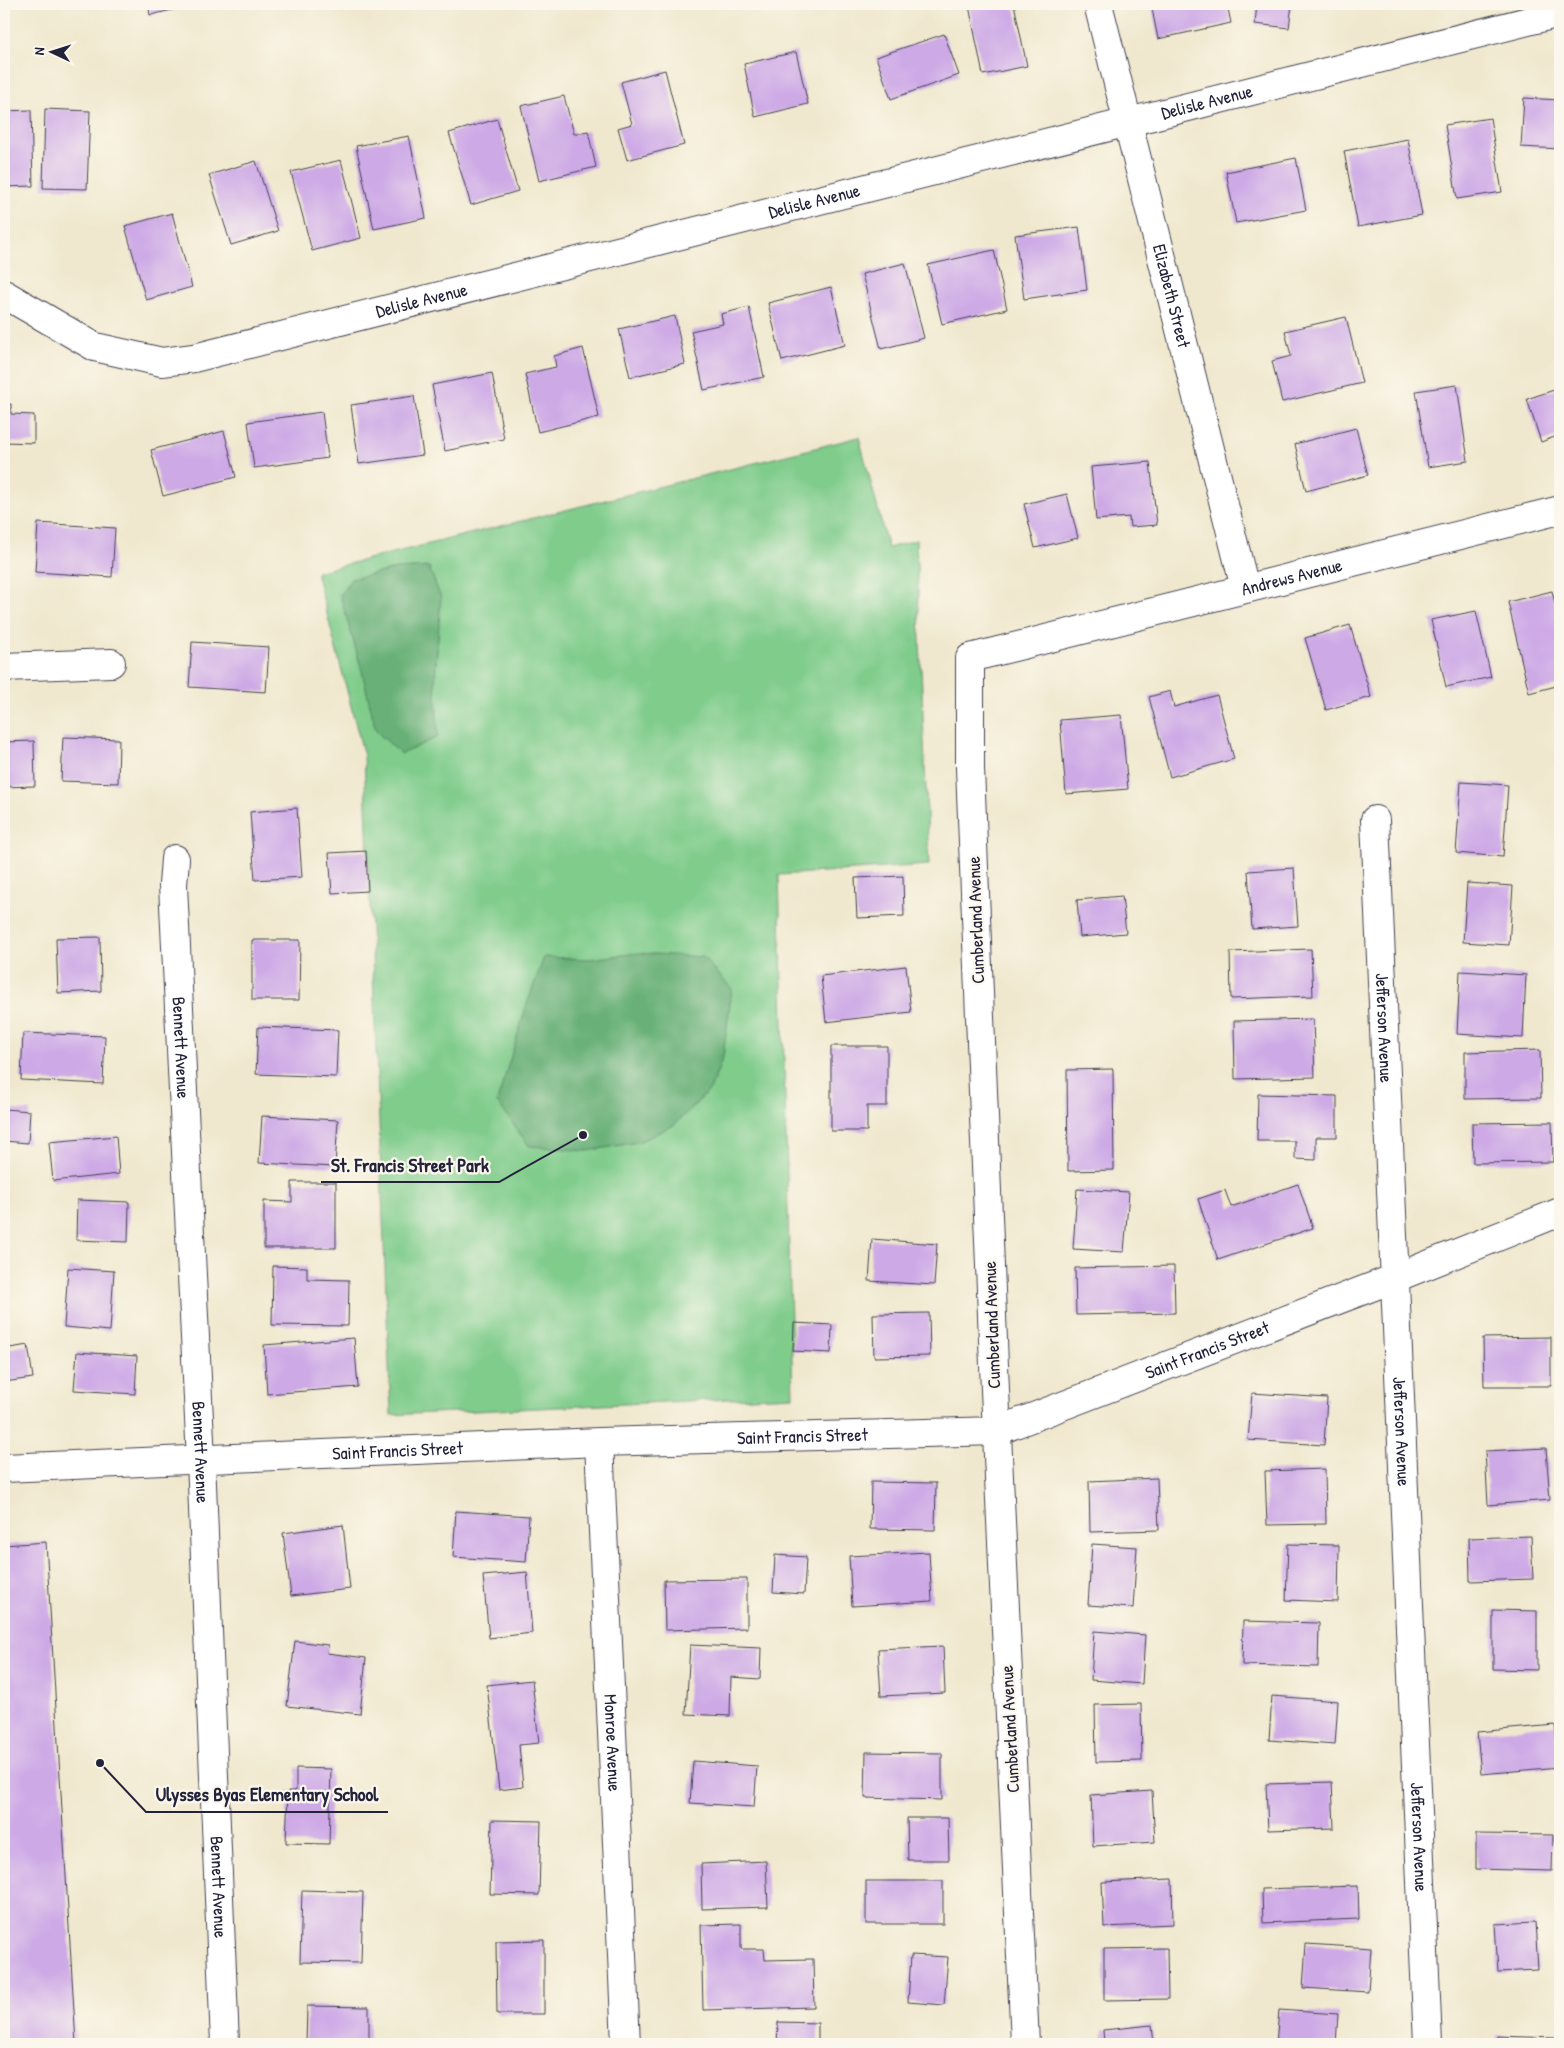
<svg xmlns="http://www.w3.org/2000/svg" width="1564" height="2048" font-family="'Patrick Hand',sans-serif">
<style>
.green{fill:#7fcc8b;stroke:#507763}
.forest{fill:#67b077;stroke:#446959}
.building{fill:#cda9e6}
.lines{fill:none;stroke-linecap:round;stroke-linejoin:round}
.street-casing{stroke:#414051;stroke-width:30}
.street{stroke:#fff;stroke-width:28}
.labels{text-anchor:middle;stroke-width:4.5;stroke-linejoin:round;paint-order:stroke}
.street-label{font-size:18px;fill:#22223b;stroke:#fbf7ec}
.leader{fill:none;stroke:#22223b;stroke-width:2}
.callout-dot{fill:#22223b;stroke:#fbf7ec;stroke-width:2}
.callout-label{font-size:19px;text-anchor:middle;font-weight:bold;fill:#22223b;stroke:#fbf7ec;stroke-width:4.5;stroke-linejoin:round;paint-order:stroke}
</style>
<rect width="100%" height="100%" fill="#fbf7ec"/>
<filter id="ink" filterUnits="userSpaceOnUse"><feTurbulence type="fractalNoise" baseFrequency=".02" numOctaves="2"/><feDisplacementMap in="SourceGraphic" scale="10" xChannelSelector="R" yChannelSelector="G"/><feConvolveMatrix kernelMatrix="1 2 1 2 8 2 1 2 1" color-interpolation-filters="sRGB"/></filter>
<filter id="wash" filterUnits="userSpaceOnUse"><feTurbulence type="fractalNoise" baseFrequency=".0096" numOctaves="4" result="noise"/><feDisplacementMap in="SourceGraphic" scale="20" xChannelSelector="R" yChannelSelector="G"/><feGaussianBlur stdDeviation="1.12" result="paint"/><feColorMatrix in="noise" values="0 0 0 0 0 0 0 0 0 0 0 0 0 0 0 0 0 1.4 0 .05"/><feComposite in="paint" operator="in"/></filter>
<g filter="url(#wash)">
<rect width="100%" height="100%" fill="#f0e8ce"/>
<path class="green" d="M 859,437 L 888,548 L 916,540 L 929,865 L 779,875 L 793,1396 L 391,1415 L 364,756 L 316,572 Z"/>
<g class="forest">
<path d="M 429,567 L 441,598 L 435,678 L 438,737 L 401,754 L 376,731 L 362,671 L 340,595 L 351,579 L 396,569 Z"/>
<path d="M 638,953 L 703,957 L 732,989 L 723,1057 L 710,1090 L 674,1125 L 639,1142 L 587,1151 L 529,1146 L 497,1102 L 527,1004 L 544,957 L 589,959 Z"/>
</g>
<g id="blocks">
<g class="building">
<path d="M 148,4 L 194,4 L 194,5 L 150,15 Z"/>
<path d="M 980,4 L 1014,4 L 1027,66 L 983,75 L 969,6 Z"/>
<path d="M 1151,4 L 1227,4 L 1231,23 L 1158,39 Z"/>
<path d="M 1257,4 L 1292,4 L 1289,28 L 1255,24 Z"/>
<path d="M 944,34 L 959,75 L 891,99 L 876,57 Z"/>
<path d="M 796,52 L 808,104 L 755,117 L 744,64 Z"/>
<path d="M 665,70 L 684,145 L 627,160 L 618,128 L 632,124 L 621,82 Z"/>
<path d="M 564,96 L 574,134 L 588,131 L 596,167 L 539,181 L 521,106 Z"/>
<path d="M 1524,98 L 1560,100 L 1560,149 L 1521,147 Z"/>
<path d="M 45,109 L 90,111 L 87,189 L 43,188 Z"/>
<path d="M 31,110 L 33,186 L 4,187 L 4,111 Z"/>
<path d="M 1490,118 L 1502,192 L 1457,199 L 1445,125 Z"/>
<path d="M 497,119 L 518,191 L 471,205 L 449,133 Z"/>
<path d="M 409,136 L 426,218 L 374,229 L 356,146 Z"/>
<path d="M 1408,139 L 1422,215 L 1358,227 L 1344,151 Z"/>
<path d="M 1296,158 L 1306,210 L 1236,223 L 1226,172 Z"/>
<path d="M 341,160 L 361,238 L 312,251 L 291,172 Z"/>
<path d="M 256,161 L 278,231 L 231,245 L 209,175 Z"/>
<path d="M 172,213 L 192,287 L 146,300 L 125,226 Z"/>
<path d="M 1079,227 L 1087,290 L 1024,299 L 1015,235 Z"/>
<path d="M 994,250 L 1007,309 L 942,324 L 928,265 Z"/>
<path d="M 905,263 L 924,338 L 881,349 L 862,274 Z"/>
<path d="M 831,287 L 845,345 L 782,361 L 768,303 Z"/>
<path d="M 749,307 L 764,377 L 704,390 L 691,331 L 723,324 L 721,314 Z"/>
<path d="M 675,316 L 685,364 L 630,377 L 619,329 Z"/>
<path d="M 1346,317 L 1362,383 L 1282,402 L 1272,361 L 1291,356 L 1285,331 Z"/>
<path d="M 583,348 L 599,417 L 538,432 L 525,374 L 556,367 L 554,356 Z"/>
<path d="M 492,373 L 504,439 L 445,451 L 432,385 Z"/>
<path d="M 1457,385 L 1468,461 L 1428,467 L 1416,391 Z"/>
<path d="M 1560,388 L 1560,435 L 1541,442 L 1527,399 Z"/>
<path d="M 414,396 L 423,455 L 359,464 L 351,405 Z"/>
<path d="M 4,404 L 11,404 L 11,414 L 34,415 L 34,443 L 4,442 Z"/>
<path d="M 322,412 L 328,458 L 254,468 L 248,422 Z"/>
<path d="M 1356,428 L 1368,475 L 1306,491 L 1295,444 Z"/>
<path d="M 224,431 L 236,477 L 163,496 L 151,450 Z"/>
<path d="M 1150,462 L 1157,525 L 1130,527 L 1129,517 L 1096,520 L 1091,467 Z"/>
<path d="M 1067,494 L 1078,538 L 1035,548 L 1024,504 Z"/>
<path d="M 38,523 L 115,528 L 112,577 L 35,572 Z"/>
<path d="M 1552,591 L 1560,624 L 1560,685 L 1529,693 L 1508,602 Z"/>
<path d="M 1476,611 L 1491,677 L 1446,687 L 1431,620 Z"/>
<path d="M 1350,625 L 1371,697 L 1326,710 L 1305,638 Z"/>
<path d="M 192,642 L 269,647 L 266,692 L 189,687 Z"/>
<path d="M 1170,691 L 1174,707 L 1217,695 L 1234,759 L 1170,777 L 1149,697 Z"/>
<path d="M 1121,715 L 1128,789 L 1066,794 L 1060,720 Z"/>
<path d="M 63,737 L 119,739 L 118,783 L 61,781 Z"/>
<path d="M 34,741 L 35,786 L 4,787 L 4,742 Z"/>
<path d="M 1461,782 L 1508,785 L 1503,857 L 1456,853 Z"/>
<path d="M 297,808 L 302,877 L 255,880 L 250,812 Z"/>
<path d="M 366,851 L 368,891 L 332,893 L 329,853 Z"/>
<path d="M 1294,868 L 1298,926 L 1252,929 L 1248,871 Z"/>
<path d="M 903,876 L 904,916 L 857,918 L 855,878 Z"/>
<path d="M 1467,883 L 1513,886 L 1509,945 L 1463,942 Z"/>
<path d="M 1122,896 L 1126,933 L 1080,937 L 1077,900 Z"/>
<path d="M 100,937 L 101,991 L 58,993 L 56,938 Z"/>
<path d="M 252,940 L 300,940 L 299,1000 L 252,1000 Z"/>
<path d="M 1311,949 L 1313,996 L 1231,999 L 1230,952 Z"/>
<path d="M 906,966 L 911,1012 L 826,1022 L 821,976 Z"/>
<path d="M 1460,971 L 1526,975 L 1523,1038 L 1457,1034 Z"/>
<path d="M 1313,1019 L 1315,1077 L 1235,1079 L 1234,1021 Z"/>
<path d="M 258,1027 L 338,1030 L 336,1077 L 256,1074 Z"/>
<path d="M 23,1033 L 105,1036 L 103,1084 L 21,1080 Z"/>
<path d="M 831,1046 L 887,1046 L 887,1106 L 867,1106 L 867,1131 L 831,1131 Z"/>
<path d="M 1540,1050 L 1541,1098 L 1465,1099 L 1465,1052 Z"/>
<path d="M 1113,1069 L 1114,1170 L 1068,1171 L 1067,1070 Z"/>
<path d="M 1258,1094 L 1337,1096 L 1337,1137 L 1316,1137 L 1316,1160 L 1295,1159 L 1295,1141 L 1257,1141 Z"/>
<path d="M 4,1109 L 30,1111 L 28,1143 L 4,1141 Z"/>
<path d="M 262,1116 L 338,1120 L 335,1167 L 259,1163 Z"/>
<path d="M 1552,1122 L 1553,1162 L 1473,1163 L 1472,1123 Z"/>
<path d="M 116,1136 L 119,1174 L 53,1181 L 49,1142 Z"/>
<path d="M 292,1182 L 336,1182 L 336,1248 L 264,1248 L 264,1201 L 292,1202 Z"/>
<path d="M 1298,1184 L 1313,1228 L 1218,1260 L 1198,1199 L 1225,1190 L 1231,1207 Z"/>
<path d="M 1077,1189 L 1129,1192 L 1124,1252 L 1073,1249 Z"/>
<path d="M 77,1200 L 129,1202 L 128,1242 L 76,1240 Z"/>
<path d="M 872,1239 L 937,1244 L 934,1285 L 869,1281 Z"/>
<path d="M 273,1266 L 307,1267 L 307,1279 L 349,1280 L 348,1326 L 272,1325 Z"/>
<path d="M 1174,1266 L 1175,1313 L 1076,1315 L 1075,1268 Z"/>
<path d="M 68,1268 L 114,1271 L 110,1331 L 64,1327 Z"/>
<path d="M 929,1313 L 930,1356 L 874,1357 L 873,1314 Z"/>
<path d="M 794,1323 L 832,1325 L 831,1353 L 793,1351 Z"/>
<path d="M 1551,1337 L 1551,1386 L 1484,1386 L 1483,1338 Z"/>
<path d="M 354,1338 L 358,1387 L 267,1394 L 264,1345 Z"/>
<path d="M 28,1345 L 33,1378 L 4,1382 L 4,1349 Z"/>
<path d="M 77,1352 L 137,1356 L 135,1394 L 74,1390 Z"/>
<path d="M 1252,1393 L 1327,1398 L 1324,1445 L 1248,1440 Z"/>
<path d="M 1546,1448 L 1550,1500 L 1488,1505 L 1485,1451 Z"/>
<path d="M 1325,1469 L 1326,1524 L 1267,1525 L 1265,1471 Z"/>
<path d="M 1157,1478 L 1159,1530 L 1090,1532 L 1089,1481 Z"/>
<path d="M 871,1482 L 936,1483 L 935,1530 L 870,1529 Z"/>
<path d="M 456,1511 L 529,1516 L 526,1562 L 453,1557 Z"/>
<path d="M 343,1525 L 350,1589 L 291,1596 L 283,1533 Z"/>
<path d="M 1531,1536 L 1533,1579 L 1470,1581 L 1469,1538 Z"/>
<path d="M 46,1542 L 76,2044 L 4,2044 L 4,1545 Z"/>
<path d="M 1092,1544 L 1137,1547 L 1133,1608 L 1088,1605 Z"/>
<path d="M 1288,1544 L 1339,1545 L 1338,1602 L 1286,1600 Z"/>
<path d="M 929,1552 L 932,1601 L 852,1606 L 849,1556 Z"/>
<path d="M 775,1555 L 806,1557 L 804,1594 L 773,1592 Z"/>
<path d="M 527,1572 L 532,1633 L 489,1638 L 483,1576 Z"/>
<path d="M 747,1579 L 747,1628 L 665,1630 L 664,1580 Z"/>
<path d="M 1493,1610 L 1537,1611 L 1537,1670 L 1493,1669 Z"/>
<path d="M 1243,1621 L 1319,1623 L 1318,1667 L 1242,1665 Z"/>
<path d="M 1094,1631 L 1145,1635 L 1142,1684 L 1091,1680 Z"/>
<path d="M 295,1641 L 328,1645 L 327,1653 L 366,1658 L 360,1714 L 287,1706 Z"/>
<path d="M 690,1645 L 761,1648 L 760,1679 L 731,1677 L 730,1716 L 686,1714 Z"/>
<path d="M 943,1646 L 945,1693 L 881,1696 L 878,1649 Z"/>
<path d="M 532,1680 L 539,1743 L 519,1745 L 523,1787 L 499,1790 L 487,1685 Z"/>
<path d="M 1272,1696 L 1338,1701 L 1335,1745 L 1269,1740 Z"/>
<path d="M 1141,1704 L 1142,1761 L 1096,1762 L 1095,1705 Z"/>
<path d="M 1555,1725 L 1559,1767 L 1481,1774 L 1477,1732 Z"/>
<path d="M 866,1752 L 942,1753 L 942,1800 L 865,1798 Z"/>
<path d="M 693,1761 L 757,1766 L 754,1807 L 690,1803 Z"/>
<path d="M 296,1768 L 331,1769 L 329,1844 L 286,1843 L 288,1791 L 296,1791 Z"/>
<path d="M 1332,1782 L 1334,1828 L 1268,1830 L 1266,1784 Z"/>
<path d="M 1152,1791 L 1155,1842 L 1093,1846 L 1091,1795 Z"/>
<path d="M 907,1818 L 948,1818 L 949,1860 L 908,1860 Z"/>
<path d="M 492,1820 L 541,1821 L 539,1895 L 490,1894 Z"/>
<path d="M 1476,1834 L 1553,1835 L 1552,1871 L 1476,1869 Z"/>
<path d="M 766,1861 L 768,1907 L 702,1909 L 701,1864 Z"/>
<path d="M 1172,1879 L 1173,1924 L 1104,1927 L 1102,1882 Z"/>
<rect x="866" y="1881" width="77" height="43"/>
<path d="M 1358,1886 L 1359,1919 L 1263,1923 L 1262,1889 Z"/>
<path d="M 302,1890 L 363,1892 L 361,1963 L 300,1962 Z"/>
<path d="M 1535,1922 L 1538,1970 L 1498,1972 L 1495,1924 Z"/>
<path d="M 741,1924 L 741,1949 L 764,1949 L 765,1960 L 813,1959 L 814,2007 L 703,2010 L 701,1925 Z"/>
<path d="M 544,1940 L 544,2014 L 497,2014 L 496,1941 Z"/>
<path d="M 1306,1944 L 1371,1948 L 1368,1992 L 1303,1988 Z"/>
<path d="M 1167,1948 L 1168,1999 L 1104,2000 L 1104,1949 Z"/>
<path d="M 911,1955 L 948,1957 L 944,2005 L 908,2002 Z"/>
<path d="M 307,2006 L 369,2007 L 369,2044 L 306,2044 Z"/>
<path d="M 1279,2010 L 1338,2014 L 1336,2044 L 1276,2044 Z"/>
<path d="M 778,2022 L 818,2023 L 818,2044 L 777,2044 Z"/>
<path d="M 1152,2025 L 1154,2044 L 1104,2044 L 1103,2030 Z"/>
<path d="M 1497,2036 L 1555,2038 L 1555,2044 L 1497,2044 Z"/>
<path d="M 949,2041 L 949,2044 L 918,2044 L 918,2043 Z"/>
</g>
</g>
</g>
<g filter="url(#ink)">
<use href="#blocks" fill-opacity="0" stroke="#414051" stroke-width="1"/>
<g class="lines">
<defs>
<g id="street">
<path id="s1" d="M 1098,4 L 1245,588"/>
<path id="s2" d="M 4,294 L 95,347 L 162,362 L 194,358 L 1560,13"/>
<path d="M 4,667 L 111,663"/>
<path id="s3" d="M 1375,820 L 1428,2044"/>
<path id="s4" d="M 175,859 L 173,885 L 201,1460 L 225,2044"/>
<path id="s5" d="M 599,1442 L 626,2044"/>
<path id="s6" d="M 4,1468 L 599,1442 L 997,1431 L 1395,1278 L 1560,1212"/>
<path id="s7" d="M 1025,2044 L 995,1390 L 970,768 L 970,658 L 1560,510"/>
</g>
</defs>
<use href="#street" class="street-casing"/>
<use href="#street" class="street"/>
</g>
</g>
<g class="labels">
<g class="street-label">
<text dy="6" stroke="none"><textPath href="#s2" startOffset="1251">Delisle Avenue</textPath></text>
<text dy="6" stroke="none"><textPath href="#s2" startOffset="846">Delisle Avenue</textPath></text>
<text dy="6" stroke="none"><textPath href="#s1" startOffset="301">Elizabeth Street</textPath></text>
<text dy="6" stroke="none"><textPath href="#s2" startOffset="441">Delisle Avenue</textPath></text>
<text dy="6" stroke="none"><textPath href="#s7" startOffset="1719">Andrews Avenue</textPath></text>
<text transform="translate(976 920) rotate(-92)" y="6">Cumberland Avenue</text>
<text dy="6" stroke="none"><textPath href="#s3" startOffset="208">Jefferson Avenue</textPath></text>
<text dy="6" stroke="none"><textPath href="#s4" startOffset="189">Bennett Avenue</textPath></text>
<text transform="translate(992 1325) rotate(-92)" y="6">Cumberland Avenue</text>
<text dy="6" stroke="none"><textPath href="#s6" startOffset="1219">Saint Francis Street</textPath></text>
<text dy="6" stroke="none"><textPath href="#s3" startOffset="612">Jefferson Avenue</textPath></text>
<text dy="6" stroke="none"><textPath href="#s6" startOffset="799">Saint Francis Street</textPath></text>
<text dy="6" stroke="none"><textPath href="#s6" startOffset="394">Saint Francis Street</textPath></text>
<text dy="6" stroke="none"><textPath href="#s4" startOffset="594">Bennett Avenue</textPath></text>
<text transform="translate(1010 1729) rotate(-93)" y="6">Cumberland Avenue</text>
<text dy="6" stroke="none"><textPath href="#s5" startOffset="301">Monroe Avenue</textPath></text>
<text dy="6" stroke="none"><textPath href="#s3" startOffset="1018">Jefferson Avenue</textPath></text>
<text dy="6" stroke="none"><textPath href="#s4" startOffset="1029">Bennett Avenue</textPath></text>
</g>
</g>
<path class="leader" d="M583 1135L499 1182H321M100 1763L146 1812H388"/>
<g class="callout-dot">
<circle cx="583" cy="1135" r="5"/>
<circle cx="100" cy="1763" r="5"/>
</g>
<g class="callout-label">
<text x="410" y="1172">St. Francis Street Park</text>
<text x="267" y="1801">Ulysses Byas Elementary School</text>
</g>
<rect width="1564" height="2048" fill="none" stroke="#fbf7ec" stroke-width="20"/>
<g transform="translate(52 52) rotate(274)" stroke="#fbf7ec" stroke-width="4" paint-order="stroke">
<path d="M0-4L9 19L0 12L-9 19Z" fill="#22223b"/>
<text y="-8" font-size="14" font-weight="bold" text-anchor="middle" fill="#22223b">N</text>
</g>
</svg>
